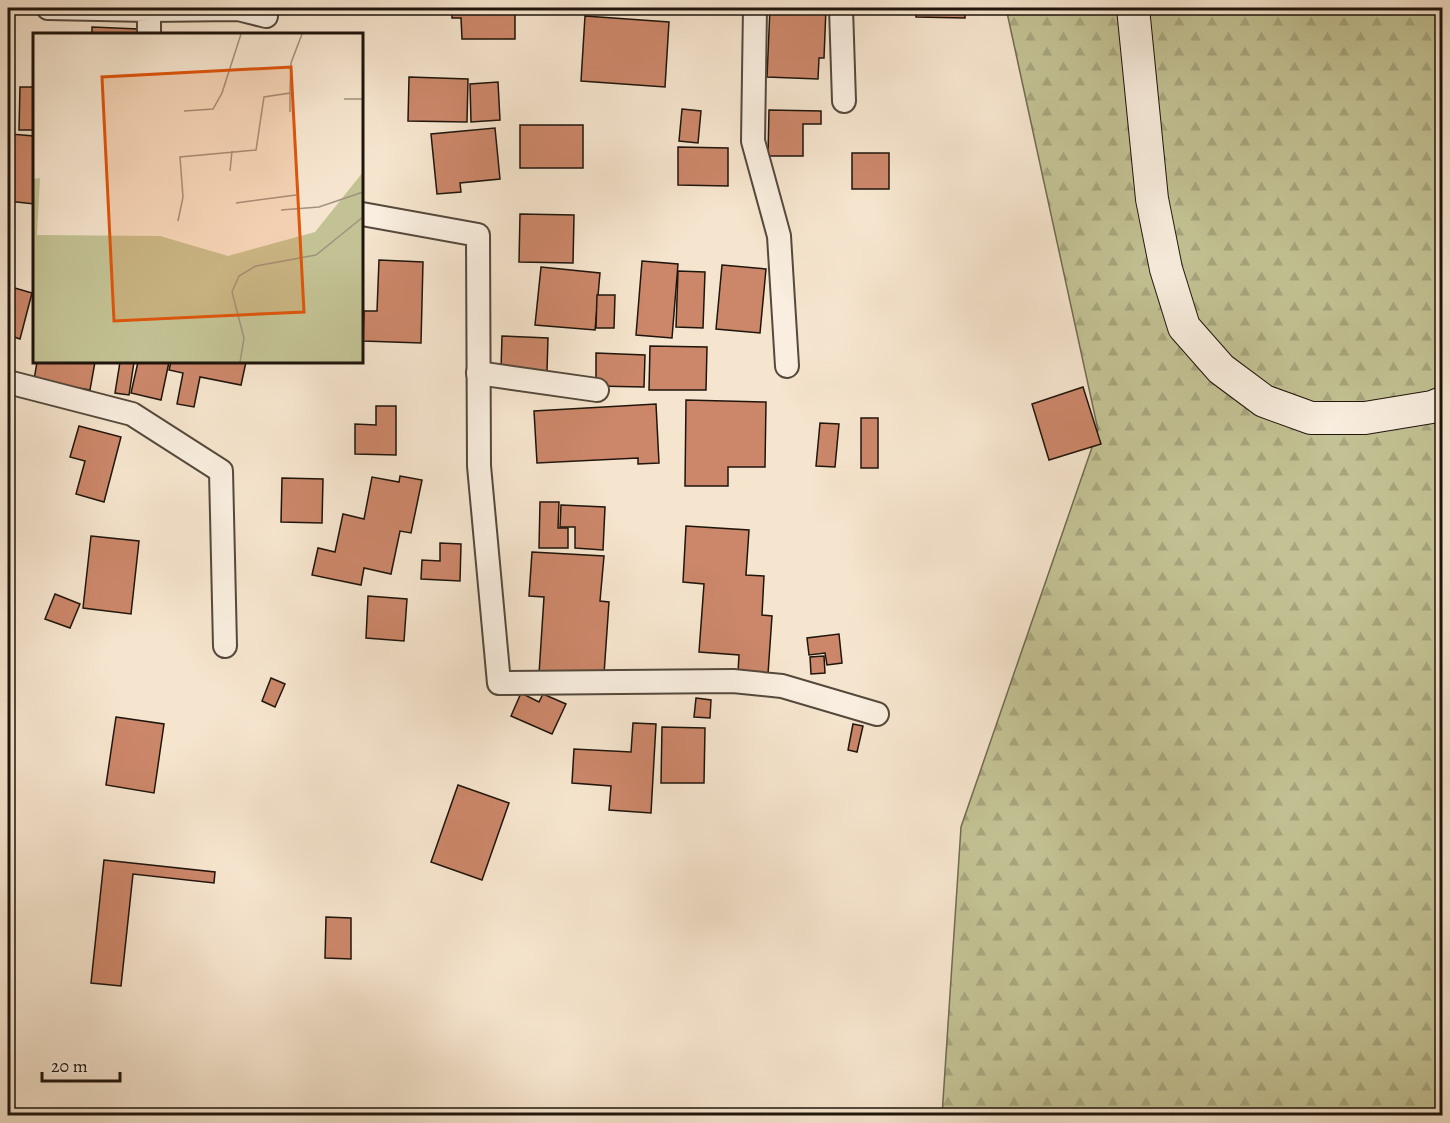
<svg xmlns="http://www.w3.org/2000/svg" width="1450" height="1123" font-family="Alegreya,serif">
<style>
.forest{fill:url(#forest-firs);stroke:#706c50;stroke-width:1.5}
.building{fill:#cc876a;stroke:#1e150c;stroke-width:1.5}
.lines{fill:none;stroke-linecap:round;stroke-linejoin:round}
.minor-casing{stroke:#54493c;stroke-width:26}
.secondary-casing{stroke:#1e150c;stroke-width:34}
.minor{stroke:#f9eedf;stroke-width:22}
.secondary{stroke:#f9eedf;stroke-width:32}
.inset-road{fill:none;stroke:#a09280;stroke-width:1.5}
.view{fill:#de560c;fill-opacity:0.15;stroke:#de560c;stroke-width:3}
.inset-edge{fill:none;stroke:#1e150c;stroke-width:3}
</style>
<defs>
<pattern id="forest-firs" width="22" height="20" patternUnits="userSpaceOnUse" patternTransform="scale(1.5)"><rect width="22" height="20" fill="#c3c294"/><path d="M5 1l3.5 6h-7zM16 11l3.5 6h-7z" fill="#a7a67e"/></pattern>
</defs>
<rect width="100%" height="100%" fill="#f6e5ce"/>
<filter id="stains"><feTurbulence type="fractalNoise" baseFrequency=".00333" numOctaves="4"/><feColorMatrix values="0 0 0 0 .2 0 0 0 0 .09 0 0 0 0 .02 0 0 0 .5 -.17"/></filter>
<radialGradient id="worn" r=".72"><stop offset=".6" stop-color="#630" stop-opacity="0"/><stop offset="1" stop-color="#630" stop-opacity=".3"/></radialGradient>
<path class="forest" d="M 1006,8 L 1442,8 L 1442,1115 L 942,1116 L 961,827 L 1098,430 Z"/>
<g class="building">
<path d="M 452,8 L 515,8 L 515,39 L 462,39 L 461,18 L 452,18 Z"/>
<path d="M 770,8 L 826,8 L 824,58 L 819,58 L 818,79 L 767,77 Z"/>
<path d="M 849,8 L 909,8 L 909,14 L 849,13 Z"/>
<path d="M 916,8 L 965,8 L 965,18 L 916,17 Z"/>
<path d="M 585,16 L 669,22 L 665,87 L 581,81 Z"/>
<path d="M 92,27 L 138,29 L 137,34 L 92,34 Z"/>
<path d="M 8,43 L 10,43 L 8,117 Z"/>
<path d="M 409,77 L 468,79 L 467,122 L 408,121 Z"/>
<path d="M 498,82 L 500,120 L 471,122 L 470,84 Z"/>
<path d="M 20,87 L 34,87 L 34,130 L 19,130 Z"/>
<path d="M 682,109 L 701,111 L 698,143 L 679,141 Z"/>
<path d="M 769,110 L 821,111 L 821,124 L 803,124 L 803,156 L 768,156 Z"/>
<rect x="520" y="125" width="63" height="43"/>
<path d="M 495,128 L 500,179 L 460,183 L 461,192 L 437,194 L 431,134 Z"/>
<path d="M 10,134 L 34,136 L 34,204 L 8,201 Z"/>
<path d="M 678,147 L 728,148 L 728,186 L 678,185 Z"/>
<rect x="852" y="153" width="37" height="36"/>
<path d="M 520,214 L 574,215 L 573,263 L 519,262 Z"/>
<path d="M 379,260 L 423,262 L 421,343 L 363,341 L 364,311 L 377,311 Z"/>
<path d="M 642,261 L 678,264 L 672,338 L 636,335 Z"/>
<path d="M 722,265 L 766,269 L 760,333 L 716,329 Z"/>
<path d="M 541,267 L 600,273 L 595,330 L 535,325 Z"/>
<path d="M 678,271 L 705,272 L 703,328 L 676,327 Z"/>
<path d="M 8,286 L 32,293 L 20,339 L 8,335 Z"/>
<path d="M 597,295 L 615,295 L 614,328 L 596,328 Z"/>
<path d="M 502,336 L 548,338 L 547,371 L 501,370 Z"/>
<path d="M 650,346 L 707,347 L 706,390 L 649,390 Z"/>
<path d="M 596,353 L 645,355 L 644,387 L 596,386 Z"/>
<path d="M 37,362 L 95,362 L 90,390 L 34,380 Z"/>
<path d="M 120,362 L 134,362 L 129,395 L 115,393 Z"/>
<path d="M 138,362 L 169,362 L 161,400 L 131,393 Z"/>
<path d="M 171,362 L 246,362 L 241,385 L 200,377 L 194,407 L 177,404 L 183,373 L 169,370 Z"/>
<path d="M 1083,387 L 1101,444 L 1049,460 L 1032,404 Z"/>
<path d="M 686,400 L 766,402 L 765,467 L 728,467 L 728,486 L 685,486 Z"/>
<path d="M 656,404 L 659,463 L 638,464 L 638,458 L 537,463 L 534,411 Z"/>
<path d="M 376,406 L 396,406 L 396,455 L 355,454 L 355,424 L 376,425 Z"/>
<rect x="861" y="418" width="17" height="50"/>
<path d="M 820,423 L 839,424 L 835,467 L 816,466 Z"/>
<path d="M 79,426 L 121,437 L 104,502 L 76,494 L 85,461 L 70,457 Z"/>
<path d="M 400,476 L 422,480 L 411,533 L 400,531 L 391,574 L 364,568 L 361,585 L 312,575 L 318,548 L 335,552 L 343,514 L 364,519 L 372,477 L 399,482 Z"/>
<path d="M 282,478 L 323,479 L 322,523 L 281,522 Z"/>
<path d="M 540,502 L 559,502 L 558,528 L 568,528 L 568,548 L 539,548 Z"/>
<path d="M 561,505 L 605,507 L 603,550 L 575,548 L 575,527 L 560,527 Z"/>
<path d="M 686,526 L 749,530 L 746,575 L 764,576 L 762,615 L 772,616 L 768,674 L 738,672 L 739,655 L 699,652 L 704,584 L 683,582 Z"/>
<path d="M 91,536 L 139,541 L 131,614 L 83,608 Z"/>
<path d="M 440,543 L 461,544 L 460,581 L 421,579 L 422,560 L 440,561 Z"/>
<path d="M 532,552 L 604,556 L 600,601 L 609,602 L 604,674 L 539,674 L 544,597 L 529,596 Z"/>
<path d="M 55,594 L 80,604 L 70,628 L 45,619 Z"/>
<path d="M 368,596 L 407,599 L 404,641 L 366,638 Z"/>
<path d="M 839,634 L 842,663 L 827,665 L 825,653 L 809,655 L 807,638 Z"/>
<path d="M 824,656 L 825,673 L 811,674 L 810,657 Z"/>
<path d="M 271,678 L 285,684 L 275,707 L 262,701 Z"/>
<path d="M 521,693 L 539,702 L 543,694 L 566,704 L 552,734 L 511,716 Z"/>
<path d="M 696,698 L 711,700 L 710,718 L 694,717 Z"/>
<path d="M 116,717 L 164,724 L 154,793 L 106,785 Z"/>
<path d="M 633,723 L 656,724 L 651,813 L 609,810 L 611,786 L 572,783 L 574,749 L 631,752 Z"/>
<path d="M 853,724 L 863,726 L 857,752 L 848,750 Z"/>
<path d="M 662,727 L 705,728 L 704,783 L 661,783 Z"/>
<path d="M 458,785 L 509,803 L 482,880 L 431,862 Z"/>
<path d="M 104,860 L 215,872 L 214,883 L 133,874 L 121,986 L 91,983 Z"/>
<path d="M 326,917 L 351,918 L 351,959 L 325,958 Z"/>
</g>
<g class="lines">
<defs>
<g id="minor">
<path d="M 48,8 L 149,10 L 149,34"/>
<path d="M 755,8 L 753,141 L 779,236 L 787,366"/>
<path d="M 841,8 L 844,101"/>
<path d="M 149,10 L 238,9 L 266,16"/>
<path d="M 362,214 L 478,235 L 479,466 L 499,683 L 733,681 L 782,686 L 877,714"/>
<path d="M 478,373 L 597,390"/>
<path d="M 8,382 L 132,414 L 221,471 L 225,646"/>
</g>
<path id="secondary" d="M 1133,8 L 1152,199 L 1166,269 L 1184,327 L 1221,369 L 1264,401 L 1311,418 L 1365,418 L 1432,407 L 1442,403"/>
</defs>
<use href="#minor" class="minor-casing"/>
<use href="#secondary" class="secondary-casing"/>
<use href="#minor" class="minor"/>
<use href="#secondary" class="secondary"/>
</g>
<g transform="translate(33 33)">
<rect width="330" height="330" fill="#f6e5ce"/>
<path d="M 330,139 L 330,329 L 0,329 L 0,146 L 7,145 L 4,202 L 127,203 L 195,223 L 282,199 Z" fill="#c3c294"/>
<path class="inset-road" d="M 257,60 L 257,79M 311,66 L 330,66M 151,78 L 180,76 L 189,60 L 208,1M 197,138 L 199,118M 203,170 L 263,162M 248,177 L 286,174 L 330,159M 145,188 L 150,164 L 147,124 L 223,117 L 231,64 L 257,60 L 258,30 L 269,1M 207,329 L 211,305 L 199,259 L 206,243 L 223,233 L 283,222 L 330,184"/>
<path class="view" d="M 258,34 L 271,279 L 81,288 L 69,44 Z"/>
<rect width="330" height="330" class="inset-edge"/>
</g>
<rect width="1450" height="1123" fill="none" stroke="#f6e5ce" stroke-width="30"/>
<rect x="9" y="9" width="1432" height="1105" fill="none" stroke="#1e150c" stroke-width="3"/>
<rect x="15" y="15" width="1420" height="1093" fill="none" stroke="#1e150c" stroke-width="1.5"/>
<path d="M42 1072v9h78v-9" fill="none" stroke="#1e150c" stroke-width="3"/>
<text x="51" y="1072" font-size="18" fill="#1e150c" stroke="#f9eedf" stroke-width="4.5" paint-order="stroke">20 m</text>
<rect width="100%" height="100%" filter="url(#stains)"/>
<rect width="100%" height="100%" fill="url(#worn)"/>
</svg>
